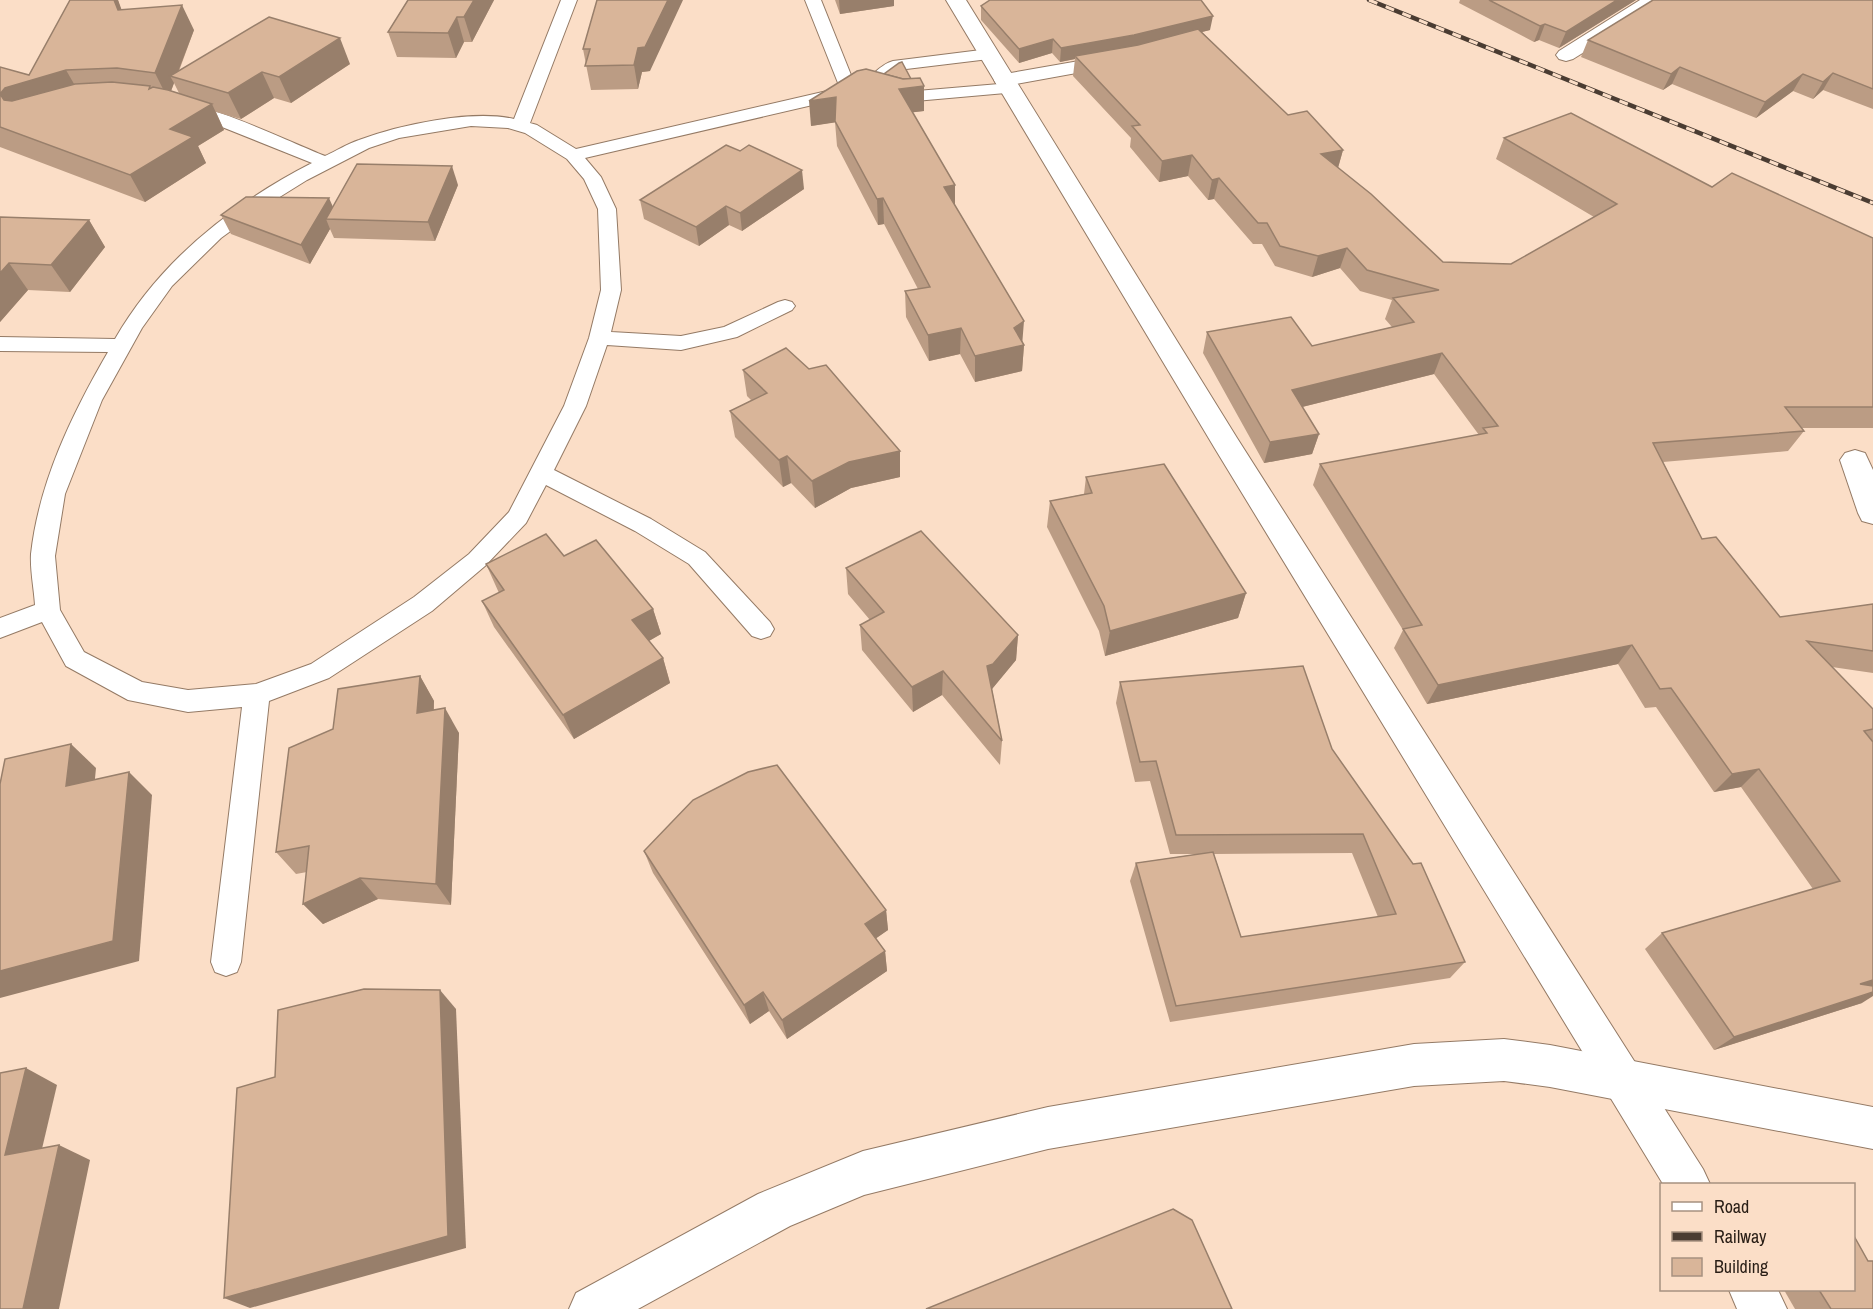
<svg xmlns="http://www.w3.org/2000/svg" width="1873" height="1309" font-family="'Archivo Narrow',sans-serif">
<style>
.lines{fill:none;stroke-linecap:round;stroke-linejoin:round}
.service-casing{stroke:#947a65;stroke-width:2}
.minor-casing{stroke:#947a65;stroke-width:2}
.tertiary-casing{stroke:#947a65;stroke-width:2}
.service{fill:#fff;fill-rule:evenodd}
.minor{fill:#fff;fill-rule:evenodd}
.tertiary{fill:#fff;fill-rule:evenodd}
.rail-casing{stroke:#4a3c32;stroke-width:4.5}
.rail{stroke:#fbdec7;stroke-width:3;stroke-dasharray:9;stroke-linecap:butt}
.wall{fill:#bb9c84;fill-rule:evenodd}
.shaded-wall{fill:#987f6b}
.building{fill:#d9b599;stroke:#987f6b;stroke-width:1.5}
</style>
<rect width="100%" height="100%" fill="#fbdec7"/>
<g class="lines">
<defs>
<g id="service">
<path d="M 561,0 L 577,0 L 530,123 L 537,125 L 576,149 L 840,88 L 805,0 L 821,0 L 855,85 C 870,81 878,65 893,61 L 989,49 L 997,54 L 989,59 L 898,70 L 873,91 L 585,158 L 601,177 L 616,209 L 621,290 L 611,332 L 681,336 L 724,327 L 778,302 L 785,300 L 792,302 L 795,306 L 792,310 L 737,337 L 681,350 L 607,345 L 586,406 L 554,470 L 651,519 L 705,552 L 770,622 L 774,629 L 770,636 L 761,639 L 752,636 L 689,564 L 635,531 L 546,485 L 526,523 L 485,566 L 432,611 L 329,678 L 269,701 L 241,962 L 237,972 L 226,976 L 215,972 L 211,962 L 242,707 L 188,712 L 128,700 L 66,666 L 42,622 L 0,638 L 0,618 L 35,605 C 34,589 30,570 31,554 C 39,482 72,414 108,352 L 0,351 L 0,337 L 115,339 C 160,261 232,204 312,163 L 202,119 L 180,113 L 178,109 L 180,105 C 203,100 299,146 325,156 C 336,151 347,144 359,140 C 398,125 473,109 514,119 ZM 471,126 L 508,128 L 525,133 L 567,159 L 584,179 L 598,209 L 601,290 L 589,338 L 564,406 L 509,512 L 469,554 L 414,597 L 311,664 L 256,684 L 188,690 L 142,682 L 84,652 L 60,610 L 55,556 L 65,494 L 102,400 L 142,328 L 172,286 L 221,238 L 262,208 L 307,180 L 369,148 L 399,138 Z"/>
<path d="M 1011,83 L 1019,88 L 1017,92 L 904,102 L 885,97 L 883,93 L 891,88 L 905,92 Z"/>
</g>
<g id="minor">
<path d="M 1640,0 L 1664,0 L 1661,4 L 1573,59 L 1566,61 L 1559,59 L 1556,55 L 1559,51 Z"/>
<path d="M 1119,54 L 1126,56 L 1129,60 L 1126,64 L 1005,86 L 997,85 L 994,80 L 997,75 L 1005,74 Z"/>
<path d="M 1855,450 L 1865,453 L 1873,470 L 1873,524 L 1862,521 L 1858,513 L 1840,460 L 1845,453 Z"/>
<path d="M 1504,1039 L 1550,1045 L 1873,1107 L 1873,1149 L 1550,1087 L 1504,1081 L 1414,1086 L 1048,1149 L 864,1195 L 790,1226 L 638,1309 L 569,1309 L 576,1293 L 758,1194 L 863,1151 L 1048,1107 L 1414,1044 Z"/>
</g>
<g id="tertiary">
<path d="M 946,0 L 966,0 L 1237,438 L 1703,1169 L 1710,1184 L 1663,1184 L 1217,452 Z"/>
<path d="M 1729,1290 L 1778,1290 L 1787,1309 L 1737,1309 Z"/>
</g>
</defs>
<use href="#service" class="service-casing"/>
<use href="#minor" class="minor-casing"/>
<use href="#tertiary" class="tertiary-casing"/>
<use href="#service" class="service"/>
<use href="#minor" class="minor"/>
<use href="#tertiary" class="tertiary"/>
<defs>
<path id="rail" d="M 1369,0 L 1873,203"/>
</defs>
<use href="#rail" class="rail-casing"/>
<use href="#rail" class="rail"/>
</g>
<g class="wall">
<path d="M 70,0 L 118,0 L 121,10 L 194,30 L 179,71 L 350,64 L 291,103 L 274,98 L 241,119 L 216,112 L 224,130 L 198,146 L 206,163 L 145,202 L 0,147 L 0,67 L 29,75 ZM 174,83 L 179,93 L 171,91 Z"/>
<path d="M 408,0 L 494,0 L 472,42 L 464,42 L 456,58 L 397,57 L 388,32 Z"/>
<path d="M 597,0 L 650,71 L 642,72 L 638,89 L 591,90 L 583,49 Z"/>
<path d="M 835,0 L 894,0 L 894,6 L 840,14 Z"/>
<path d="M 1460,0 L 1636,0 L 1559,48 L 1539,40 L 1534,42 L 1459,3 Z"/>
<path d="M 1873,0 L 1873,109 L 1823,90 L 1813,99 L 1793,91 L 1756,118 L 1672,84 L 1663,90 L 1581,57 L 1588,40 Z"/>
<path d="M 981,6 L 1210,30 L 1202,32 L 1288,115 L 1343,150 L 1338,168 L 1443,262 L 1511,264 L 1594,217 L 1496,159 L 1504,138 L 1712,187 L 1873,238 L 1873,428 L 1802,428 L 1804,431 L 1788,451 L 1663,462 L 1702,539 L 1780,617 L 1873,604 L 1873,673 L 1832,667 L 1873,709 L 1873,741 L 1862,1003 L 1714,1050 L 1645,949 L 1662,933 L 1813,889 L 1741,787 L 1714,792 L 1656,707 L 1645,708 L 1618,664 L 1427,704 L 1394,648 L 1403,630 L 1313,485 L 1320,464 L 1479,435 L 1434,374 L 1302,407 L 1319,434 L 1312,454 L 1264,463 L 1203,353 L 1207,332 L 1312,346 L 1392,327 L 1385,319 L 1392,300 L 1360,291 L 1340,268 L 1312,277 L 1275,266 L 1262,244 L 1253,244 L 1214,199 L 1208,200 L 1188,176 L 1159,182 L 1130,147 L 1131,138 L 1073,76 L 1075,59 L 1060,62 L 1052,53 L 1019,63 L 981,20 Z"/>
<path d="M 884,74 L 911,79 L 924,86 L 924,111 L 912,112 L 955,206 L 1024,345 L 1022,371 L 975,382 L 960,354 L 929,361 L 906,317 L 905,291 L 918,289 L 884,224 L 878,225 L 837,146 L 835,122 L 811,126 Z"/>
<path d="M 458,185 L 435,241 L 334,238 L 330,229 L 310,264 L 231,234 L 221,215 L 333,207 Z"/>
<path d="M 804,189 L 742,231 L 729,225 L 699,246 L 644,219 L 640,200 Z"/>
<path d="M 0,217 L 89,220 L 105,247 L 70,292 L 28,290 L 0,322 Z"/>
<path d="M 743,370 L 900,451 L 900,477 L 851,488 L 815,508 L 791,483 L 783,487 L 735,437 L 730,411 L 751,400 L 747,396 Z"/>
<path d="M 1086,477 L 1246,593 L 1238,618 L 1105,656 L 1099,631 L 1047,527 L 1050,501 L 1084,494 Z"/>
<path d="M 564,556 L 653,609 L 661,634 L 649,641 L 663,658 L 670,683 L 574,739 L 494,627 L 482,601 L 499,593 L 486,564 Z"/>
<path d="M 846,568 L 1018,635 L 1016,660 L 992,689 L 1002,741 L 1000,765 L 942,695 L 913,712 L 862,650 L 860,625 L 870,620 L 848,594 Z"/>
<path d="M 420,676 L 434,701 L 434,710 L 459,733 L 451,905 L 378,899 L 323,924 L 303,904 L 307,872 L 296,874 L 276,852 L 333,729 Z"/>
<path d="M 1120,682 L 1332,749 L 1465,962 L 1450,978 L 1170,1022 L 1130,881 L 1136,863 L 1197,854 L 1170,854 L 1150,781 L 1135,782 L 1116,703 ZM 1352,853 L 1378,917 L 1241,937 L 1214,854 Z"/>
<path d="M 644,851 L 886,910 L 888,930 L 876,938 L 885,951 L 887,971 L 787,1039 L 769,1011 L 750,1024 L 653,873 Z"/>
<path d="M 1784,1290 L 1854,1290 L 1873,1309 L 1795,1309 Z"/>
</g>
<g class="shaded-wall">
<path d="M 114,0 L 118,0 L 131,35 L 118,10 Z"/>
<path d="M 474,0 L 494,0 L 472,42 L 464,17 Z"/>
<path d="M 668,0 L 683,0 L 650,71 L 642,72 L 638,89 L 634,65 L 638,48 Z"/>
<path d="M 839,0 L 894,0 L 894,6 L 840,14 Z"/>
<path d="M 1617,0 L 1636,0 L 1559,48 L 1566,32 Z"/>
<path d="M 182,5 L 194,30 L 176,77 L 170,76 L 174,83 L 168,99 L 155,73 Z"/>
<path d="M 1213,16 L 1210,30 L 1133,49 L 1075,56 L 1075,59 L 1060,62 L 1061,48 Z"/>
<path d="M 457,17 L 464,42 L 456,58 L 448,33 Z"/>
<path d="M 1545,24 L 1539,40 L 1534,42 L 1540,26 Z"/>
<path d="M 340,38 L 350,64 L 291,103 L 279,77 Z"/>
<path d="M 1053,39 L 1052,53 L 1019,63 L 1019,49 Z"/>
<path d="M 1680,67 L 1672,84 L 1663,90 L 1671,74 Z"/>
<path d="M 66,70 L 81,96 L 17,120 L 0,94 L 5,88 Z"/>
<path d="M 262,72 L 274,98 L 241,119 L 228,93 Z"/>
<path d="M 1833,73 L 1823,90 L 1813,99 L 1823,82 Z"/>
<path d="M 1803,74 L 1793,91 L 1756,118 L 1765,102 Z"/>
<path d="M 924,86 L 924,111 L 899,114 L 899,89 Z"/>
<path d="M 836,97 L 838,122 L 811,126 L 809,101 Z"/>
<path d="M 212,104 L 224,130 L 198,146 L 206,163 L 145,202 L 130,175 L 170,129 Z"/>
<path d="M 1343,150 L 1337,171 L 1321,154 Z"/>
<path d="M 1192,155 L 1188,176 L 1159,182 L 1162,161 Z"/>
<path d="M 452,166 L 458,185 L 435,241 L 428,222 Z"/>
<path d="M 802,170 L 804,189 L 742,231 L 740,213 Z"/>
<path d="M 1219,178 L 1214,199 L 1208,200 L 1212,180 Z"/>
<path d="M 955,185 L 955,210 L 944,187 Z"/>
<path d="M 329,198 L 337,216 L 326,219 L 330,229 L 310,264 L 301,245 Z"/>
<path d="M 883,198 L 884,224 L 878,225 L 877,199 Z"/>
<path d="M 726,206 L 729,225 L 699,246 L 696,227 Z"/>
<path d="M 89,220 L 105,247 L 70,292 L 51,265 Z"/>
<path d="M 1347,248 L 1340,268 L 1312,277 L 1318,256 Z"/>
<path d="M 9,263 L 28,290 L 0,322 L 0,273 Z"/>
<path d="M 1024,321 L 1022,346 L 1024,345 L 1022,371 L 975,382 L 975,356 Z"/>
<path d="M 961,328 L 960,354 L 929,361 L 928,335 Z"/>
<path d="M 1442,353 L 1434,374 L 1286,411 L 1292,390 Z"/>
<path d="M 1319,434 L 1312,454 L 1264,463 L 1270,442 Z"/>
<path d="M 900,451 L 900,477 L 851,488 L 815,508 L 812,481 L 849,462 Z"/>
<path d="M 787,456 L 791,483 L 783,487 L 779,460 Z"/>
<path d="M 1246,593 L 1238,618 L 1105,656 L 1110,631 Z"/>
<path d="M 653,609 L 661,634 L 640,646 L 632,620 Z"/>
<path d="M 1018,635 L 1016,660 L 992,689 L 987,666 Z"/>
<path d="M 1632,645 L 1618,664 L 1427,704 L 1438,685 Z"/>
<path d="M 663,658 L 670,683 L 574,739 L 563,715 Z"/>
<path d="M 943,671 L 942,695 L 913,712 L 912,687 Z"/>
<path d="M 420,676 L 434,701 L 432,737 L 417,713 Z"/>
<path d="M 445,708 L 459,733 L 451,905 L 436,884 Z"/>
<path d="M 71,744 L 96,768 L 92,809 L 66,786 Z"/>
<path d="M 1759,769 L 1741,787 L 1714,792 L 1732,774 Z"/>
<path d="M 129,772 L 152,795 L 139,961 L 0,998 L 0,971 Z"/>
<path d="M 360,878 L 378,899 L 323,924 L 303,904 Z"/>
<path d="M 886,910 L 888,930 L 868,944 L 865,924 Z"/>
<path d="M 885,951 L 887,971 L 787,1039 L 782,1020 Z"/>
<path d="M 1873,980 L 1873,988 L 1860,984 Z"/>
<path d="M 440,990 L 456,1009 L 466,1248 L 250,1308 L 224,1298 Z"/>
<path d="M 763,992 L 769,1011 L 750,1024 L 744,1005 Z"/>
<path d="M 1873,992 L 1873,996 L 1862,1003 L 1714,1050 L 1734,1037 Z"/>
<path d="M 26,1068 L 57,1085 L 37,1170 L 5,1155 Z"/>
<path d="M 59,1145 L 90,1160 L 59,1309 L 23,1309 Z"/>
</g>
<g class="building">
<path d="M 70,0 L 114,0 L 118,10 L 182,5 L 155,73 L 117,68 L 66,70 L 5,88 L 0,94 L 4,100 L 12,101 L 75,84 L 112,82 L 150,86 L 149,89 L 153,87 L 168,90 L 212,104 L 170,129 L 193,137 L 130,175 L 0,127 L 0,67 L 29,75 Z"/>
<path d="M 408,0 L 474,0 L 464,17 L 457,17 L 448,33 L 388,32 Z"/>
<path d="M 597,0 L 668,0 L 645,47 L 638,48 L 634,65 L 585,66 L 590,49 L 583,49 Z"/>
<path d="M 990,0 L 1201,0 L 1213,16 L 1134,35 L 1061,48 L 1053,39 L 1019,49 L 981,6 Z"/>
<path d="M 1489,0 L 1617,0 L 1566,32 L 1545,24 L 1540,26 Z"/>
<path d="M 1653,0 L 1873,0 L 1873,89 L 1833,73 L 1823,82 L 1803,74 L 1765,102 L 1680,67 L 1671,74 L 1588,40 Z"/>
<path d="M 269,17 L 340,38 L 279,77 L 262,72 L 228,93 L 170,76 Z"/>
<path d="M 1198,29 L 1288,115 L 1307,111 L 1343,150 L 1321,154 L 1371,194 L 1443,262 L 1511,264 L 1617,204 L 1504,138 L 1571,113 L 1712,187 L 1732,173 L 1873,238 L 1873,407 L 1785,407 L 1804,431 L 1653,443 L 1702,539 L 1716,537 L 1780,617 L 1873,604 L 1873,651 L 1807,641 L 1873,709 L 1873,729 L 1864,731 L 1873,742 L 1873,980 L 1860,984 L 1873,986 L 1873,992 L 1734,1037 L 1662,933 L 1840,881 L 1759,769 L 1732,774 L 1671,688 L 1660,689 L 1632,645 L 1438,685 L 1403,629 L 1422,625 L 1320,464 L 1487,433 L 1483,428 L 1498,426 L 1442,353 L 1292,390 L 1319,434 L 1270,442 L 1207,332 L 1291,317 L 1312,346 L 1414,322 L 1393,298 L 1439,290 L 1367,270 L 1347,248 L 1318,256 L 1280,246 L 1267,223 L 1258,223 L 1219,178 L 1212,180 L 1192,155 L 1162,161 L 1132,126 L 1140,125 L 1075,56 L 1138,45 Z"/>
<path d="M 902,62 L 911,79 L 903,79 L 884,74 L 899,63 Z"/>
<path d="M 866,69 L 903,79 L 920,78 L 924,86 L 899,89 L 955,185 L 944,187 L 1024,321 L 1014,328 L 1024,345 L 975,356 L 961,328 L 928,335 L 905,291 L 930,287 L 883,198 L 877,199 L 835,121 L 836,97 L 809,101 L 857,71 Z"/>
<path d="M 726,145 L 740,151 L 749,145 L 802,170 L 740,213 L 726,206 L 696,227 L 640,200 Z"/>
<path d="M 357,164 L 452,166 L 428,222 L 326,219 Z"/>
<path d="M 246,197 L 329,198 L 301,245 L 221,215 Z"/>
<path d="M 0,217 L 89,220 L 51,265 L 9,263 L 0,273 Z"/>
<path d="M 786,348 L 809,369 L 826,365 L 900,451 L 849,462 L 812,481 L 787,456 L 779,460 L 730,411 L 767,393 L 743,370 Z"/>
<path d="M 1164,464 L 1246,593 L 1110,631 L 1104,606 L 1050,501 L 1092,493 L 1086,477 Z"/>
<path d="M 921,531 L 1018,635 L 993,664 L 987,666 L 1002,741 L 943,671 L 912,687 L 860,625 L 884,612 L 846,568 Z"/>
<path d="M 546,534 L 564,556 L 596,540 L 653,609 L 632,620 L 663,658 L 563,715 L 482,601 L 504,590 L 486,564 Z"/>
<path d="M 1303,666 L 1332,749 L 1413,864 L 1421,863 L 1465,962 L 1176,1006 L 1136,863 L 1213,852 L 1241,937 L 1396,914 L 1363,834 L 1176,835 L 1156,761 L 1140,762 L 1120,682 Z"/>
<path d="M 420,676 L 417,713 L 445,708 L 436,884 L 360,878 L 303,904 L 309,846 L 276,852 L 289,748 L 333,729 L 338,689 Z"/>
<path d="M 71,744 L 66,786 L 129,772 L 113,941 L 0,971 L 0,784 L 5,759 Z"/>
<path d="M 777,765 L 886,910 L 865,924 L 885,951 L 782,1020 L 763,992 L 744,1005 L 644,851 L 693,800 L 748,772 Z"/>
<path d="M 364,989 L 440,990 L 448,1236 L 224,1298 L 237,1088 L 275,1077 L 278,1010 Z"/>
<path d="M 26,1068 L 5,1155 L 59,1145 L 23,1309 L 0,1309 L 0,1073 Z"/>
<path d="M 1173,1209 L 1192,1220 L 1232,1309 L 926,1309 Z"/>
<path d="M 1854,1236 L 1868,1261 L 1873,1261 L 1873,1309 L 1831,1309 L 1819,1290 L 1854,1290 Z"/>
</g>
<rect x="1660" y="1183" width="195" height="108" fill="#fbdec7" stroke="#a79180" stroke-width="1.5"/>
<rect x="1672" y="1202" width="30" height="9" fill="#ffffff" stroke="#a79180" stroke-width="1.5"/>
<text x="1714" y="1213" font-size="18" fill="#291e16">Road</text>
<rect x="1672" y="1232" width="30" height="9" fill="#4a3c32" stroke="#a79180" stroke-width="1.5"/>
<text x="1714" y="1243" font-size="18" fill="#291e16">Railway</text>
<rect x="1672" y="1258" width="30" height="18" fill="#d9b599" stroke="#a79180" stroke-width="1.5"/>
<text x="1714" y="1273" font-size="18" fill="#291e16">Building</text>
</svg>
